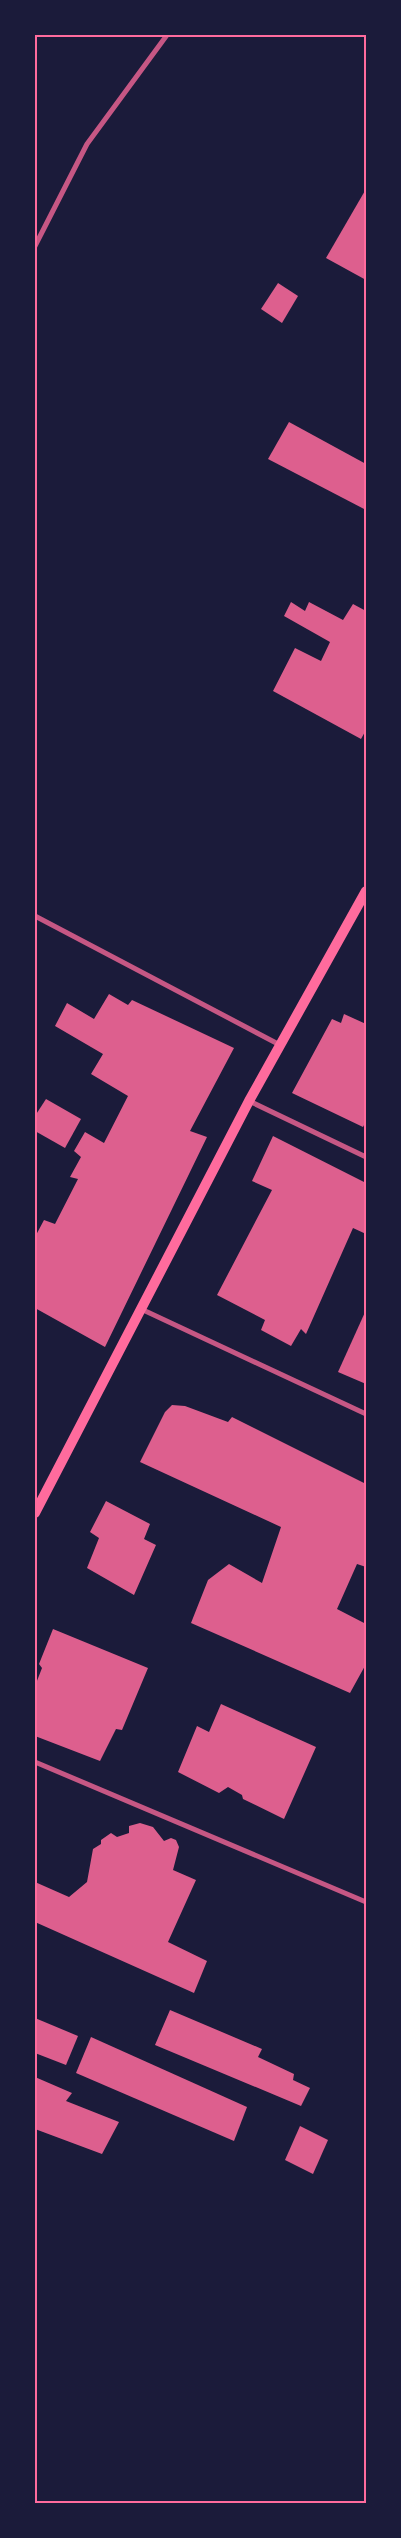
<svg xmlns="http://www.w3.org/2000/svg" width="401" height="2538" font-family="Overpass,sans-serif">
<style>
.building{fill:#dd5f8e}
.lines{fill:none;stroke-linecap:round;stroke-linejoin:round}
.minor{stroke:#c65784;stroke-width:5}
.secondary{stroke:#ff6b9d;stroke-width:10}
.neatline{fill:none;stroke:#ff6b9d;stroke-width:2}
</style>
<rect width="100%" height="100%" fill="#1b1b3a"/>
<g class="building">
<path d="M 366,189 L 366,280 L 326,258 Z"/>
<path d="M 278,283 L 298,296 L 282,323 L 261,309 Z"/>
<path d="M 289,422 L 366,464 L 366,510 L 268,459 Z"/>
<path d="M 291,602 L 305,611 L 309,602 L 343,620 L 353,604 L 366,611 L 366,730 L 361,739 L 273,691 L 295,648 L 321,661 L 330,642 L 284,616 Z"/>
<path d="M 109,994 L 128,1005 L 132,1000 L 234,1048 L 190,1131 L 207,1137 L 105,1347 L 35,1308 L 37,1302 L 35,1300 L 35,1237 L 44,1220 L 55,1224 L 78,1179 L 70,1177 L 81,1157 L 74,1151 L 85,1132 L 104,1143 L 128,1096 L 91,1074 L 103,1054 L 55,1026 L 67,1003 L 94,1019 Z"/>
<path d="M 344,1014 L 366,1024 L 366,1121 L 363,1127 L 292,1093 L 332,1019 L 341,1023 Z"/>
<path d="M 46,1099 L 81,1119 L 65,1148 L 35,1131 L 35,1116 Z"/>
<path d="M 273,1136 L 366,1183 L 366,1234 L 353,1228 L 306,1334 L 301,1329 L 291,1346 L 261,1330 L 265,1320 L 217,1295 L 272,1190 L 252,1181 Z"/>
<path d="M 366,1310 L 366,1384 L 338,1372 Z"/>
<path d="M 172,1405 L 185,1406 L 228,1422 L 232,1417 L 366,1484 L 366,1567 L 357,1564 L 337,1609 L 366,1624 L 366,1664 L 350,1693 L 191,1623 L 208,1580 L 229,1564 L 262,1583 L 281,1527 L 140,1462 L 165,1412 Z"/>
<path d="M 106,1501 L 150,1524 L 144,1539 L 156,1545 L 134,1595 L 87,1568 L 99,1538 L 90,1532 Z"/>
<path d="M 53,1629 L 148,1668 L 122,1730 L 116,1729 L 100,1761 L 35,1736 L 35,1686 L 42,1668 L 39,1664 Z"/>
<path d="M 221,1704 L 316,1747 L 284,1819 L 243,1799 L 242,1795 L 228,1787 L 219,1793 L 178,1772 L 197,1726 L 209,1732 Z"/>
<path d="M 140,1823 L 153,1827 L 164,1841 L 171,1838 L 176,1840 L 179,1847 L 173,1870 L 196,1880 L 168,1942 L 207,1961 L 194,1993 L 35,1922 L 35,1882 L 69,1897 L 87,1882 L 93,1849 L 101,1844 L 101,1840 L 111,1833 L 117,1837 L 129,1833 L 129,1826 Z"/>
<path d="M 170,2010 L 262,2049 L 258,2057 L 294,2074 L 293,2080 L 310,2088 L 301,2106 L 155,2045 Z"/>
<path d="M 35,2018 L 78,2036 L 66,2065 L 35,2053 Z"/>
<path d="M 91,2037 L 247,2107 L 234,2141 L 76,2073 Z"/>
<path d="M 35,2077 L 72,2093 L 66,2101 L 119,2122 L 102,2154 L 35,2129 Z"/>
<path d="M 300,2126 L 328,2140 L 313,2174 L 285,2160 Z"/>
</g>
<g class="lines">
<g class="minor">
<path d="M 35,246 L 87,144 L 167,35"/>
<path d="M 35,916 L 280,1045"/>
<path d="M 249,1101 L 366,1157"/>
<path d="M 141,1309 L 366,1414"/>
<path d="M 35,1762 L 366,1902"/>
</g>
<path class="secondary" d="M 35,1513 L 249,1101 L 366,891"/>
</g>
<rect width="401" height="2538" fill="none" stroke="#1b1b3a" stroke-width="72"/>
<rect x="36" y="36" width="329" height="2466" class="neatline"/>
</svg>
